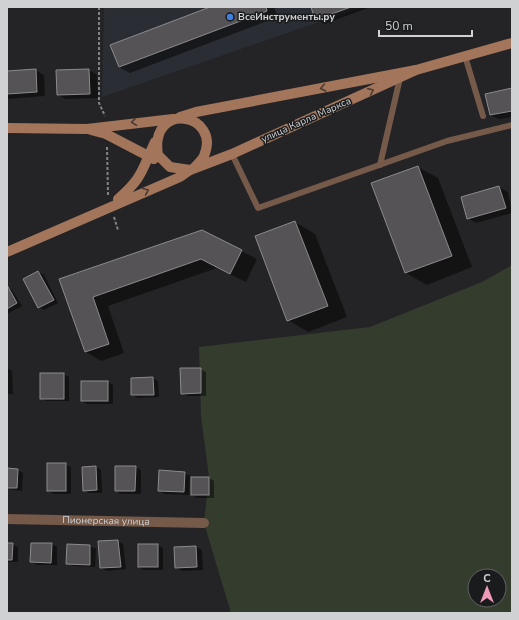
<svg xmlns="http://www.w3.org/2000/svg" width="519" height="620" viewBox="0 0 519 620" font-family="'Nunito Sans',sans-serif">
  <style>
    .built { fill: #2a2d34 }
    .green { fill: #333c2d; fill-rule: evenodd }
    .shadow { fill: #0007 }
    .building { fill: #555355; stroke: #8c8a8c }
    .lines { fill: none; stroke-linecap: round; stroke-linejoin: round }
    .path { stroke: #828385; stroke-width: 2; stroke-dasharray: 3 2; stroke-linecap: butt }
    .lane { stroke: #755949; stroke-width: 6 }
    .street { stroke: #755949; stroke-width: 10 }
    .secondary { stroke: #a3765c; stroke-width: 10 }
    .oneway { stroke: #4a3b33 }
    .shop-dot { fill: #3f7fe0; stroke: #1a1b1d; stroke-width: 1.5 }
    .labels { text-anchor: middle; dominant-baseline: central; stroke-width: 3; stroke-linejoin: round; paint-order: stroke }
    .poi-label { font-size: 10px; font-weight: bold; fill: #d0d1d2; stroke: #1a1b1d; text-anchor: start }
    .street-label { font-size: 10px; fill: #d0d1d2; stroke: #1a1b1d }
  </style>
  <rect width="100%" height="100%" fill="#242427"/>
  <polygon class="built" points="104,7 362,7 102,97"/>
  <path class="green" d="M512 265V613H231L204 523 209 477 201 416 199 347 370 327 482 282ZM475 576H499V600H475Z"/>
  <g class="shadow">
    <polygon points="213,7 274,7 278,17 130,73 119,67"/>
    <polygon points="312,7 371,7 324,24 316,19"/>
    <polygon points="35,70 44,75 45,96 7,99 7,72"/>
    <polygon points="89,70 97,75 98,98 66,99 58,95"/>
    <polygon points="512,89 512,117 499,119 490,115"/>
    <polygon points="418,167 438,178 472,267 427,285 406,273 372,184"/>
    <polygon points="499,187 508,192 512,213 476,223 468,218"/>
    <polygon points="295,222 315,234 347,317 308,332 288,320"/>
    <polygon points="202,231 257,259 246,282 217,268 108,306 124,353 101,361 86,352 60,280"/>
    <polygon points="38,272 44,275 58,303 44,310 39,307"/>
    <polygon points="7,286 12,290 22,306 7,314"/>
    <polygon points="7,368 12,371 13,394 7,394"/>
    <polygon points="200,369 206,372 206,396 187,396 182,393"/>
    <polygon points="63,374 69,377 69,401 46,401 41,398"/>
    <polygon points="153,378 158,381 159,397 138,398 132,395"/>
    <polygon points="108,382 113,385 113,404 87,404 82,401"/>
    <polygon points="65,464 71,467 71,494 54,494 48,491"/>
    <polygon points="96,467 101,470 102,493 89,493 84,490"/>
    <polygon points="135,467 141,470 141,494 121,494 116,491"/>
    <polygon points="7,469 17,470 23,473 22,491 7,489"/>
    <polygon points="185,473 190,476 189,495 164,494 159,490"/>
    <polygon points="209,478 214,481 214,498 197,498 192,495"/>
    <polygon points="118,541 123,544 126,569 107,571 101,568"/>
    <polygon points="7,544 12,544 18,547 18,562 7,562"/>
    <polygon points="32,544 52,544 57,547 57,565 37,565 31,561"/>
    <polygon points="68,545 90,546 96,549 95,567 73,566 67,563"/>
    <polygon points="157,545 163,548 163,570 144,570 139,567"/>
    <polygon points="196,547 202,550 203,570 182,571 176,568 175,548"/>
  </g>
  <g class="building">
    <polygon points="210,7 266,7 267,11 119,67 110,45"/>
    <polygon points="311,7 351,7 315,20"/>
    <polygon points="36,69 37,92 7,94 7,71"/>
    <polygon points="89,69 90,94 57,95 56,70"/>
    <polygon points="512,88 512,111 490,115 485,94"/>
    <polygon points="418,166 452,256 405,273 371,183"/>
    <polygon points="499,186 506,208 467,219 461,197"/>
    <polygon points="295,221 328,306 287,321 255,236"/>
    <polygon points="202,230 242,250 230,274 201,259 93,297 109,344 85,352 59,279"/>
    <polygon points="38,271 54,300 38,308 23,279"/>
    <polygon points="7,285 17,303 7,309"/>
    <polygon points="180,368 201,368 201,393 181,394"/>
    <rect x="40" y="373" width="24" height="26"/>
    <polygon points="153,377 154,395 131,395 131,378"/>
    <rect x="81" y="381" width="27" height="20"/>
    <rect x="47" y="463" width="19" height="28"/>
    <polygon points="96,466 97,490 83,491 82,467"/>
    <polygon points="115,466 136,466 135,491 115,491"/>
    <polygon points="7,468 18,469 17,488 7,488"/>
    <polygon points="159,470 185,472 184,492 158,491"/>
    <rect x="191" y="477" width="18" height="18"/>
    <polygon points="118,540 121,567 100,568 98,541"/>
    <polygon points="7,543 13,543 12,560 7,560"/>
    <polygon points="31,543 52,543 51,563 30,562"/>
    <polygon points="67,544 90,545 90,565 66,564"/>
    <rect x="138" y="544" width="20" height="23"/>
    <polygon points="196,546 197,567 175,568 174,547"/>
  </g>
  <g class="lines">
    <g class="path">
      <polyline points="99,7 99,103 105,116"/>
      <polyline points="107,147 108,195"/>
      <polyline points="114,217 118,230"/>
    </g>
    <g class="lane">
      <polyline points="465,56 483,116"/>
      <polyline points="232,154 258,208 447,141 512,125"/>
      <polyline points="380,165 400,78"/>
    </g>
    <path class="street" id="s1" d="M7 519 204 523"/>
    <g class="secondary">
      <polyline points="180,117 196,112 416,70 512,43"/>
      <polyline points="7,128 87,129 173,119"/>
      <polyline points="91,130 106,134 154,159"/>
      <path d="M194 168C197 165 202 160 204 156 222 113 149 100 158 155L170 167 190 170 232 154 416 70"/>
      <path d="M118 199C143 178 142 169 155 142"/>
      <polyline points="7,252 180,177 190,170"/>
    </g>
  </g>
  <defs><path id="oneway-chevron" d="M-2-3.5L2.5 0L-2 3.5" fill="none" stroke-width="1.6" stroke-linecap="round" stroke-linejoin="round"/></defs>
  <g class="oneway">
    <use href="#oneway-chevron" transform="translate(323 88) rotate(169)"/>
    <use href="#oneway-chevron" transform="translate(371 91) rotate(-24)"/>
    <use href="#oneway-chevron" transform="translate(134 122) rotate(172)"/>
    <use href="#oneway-chevron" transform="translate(146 191) rotate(-23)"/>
  </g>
  <circle class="shop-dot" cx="230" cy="17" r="4"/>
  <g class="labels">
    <g class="poi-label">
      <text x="238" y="17">ВсеИнструменты.ру</text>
    </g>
    <g class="street-label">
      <text transform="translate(306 120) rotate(-24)">улица Карла Маркса</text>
      <text stroke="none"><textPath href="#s1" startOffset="99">Пионерская улица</textPath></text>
    </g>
  </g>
  <rect width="519" height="620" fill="none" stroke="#d0d1d2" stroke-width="16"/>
  <g transform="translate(487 588)"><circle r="19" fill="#1a1b1d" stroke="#636465"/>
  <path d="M0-3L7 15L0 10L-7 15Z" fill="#ef9ab8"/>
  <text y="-6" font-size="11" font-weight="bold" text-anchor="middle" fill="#d0d1d2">С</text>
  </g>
  <path d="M379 30v6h93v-6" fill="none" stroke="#d0d1d2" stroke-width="2"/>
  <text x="385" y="30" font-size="12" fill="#d0d1d2" stroke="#1a1b1d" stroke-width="3" paint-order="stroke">50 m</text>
</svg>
